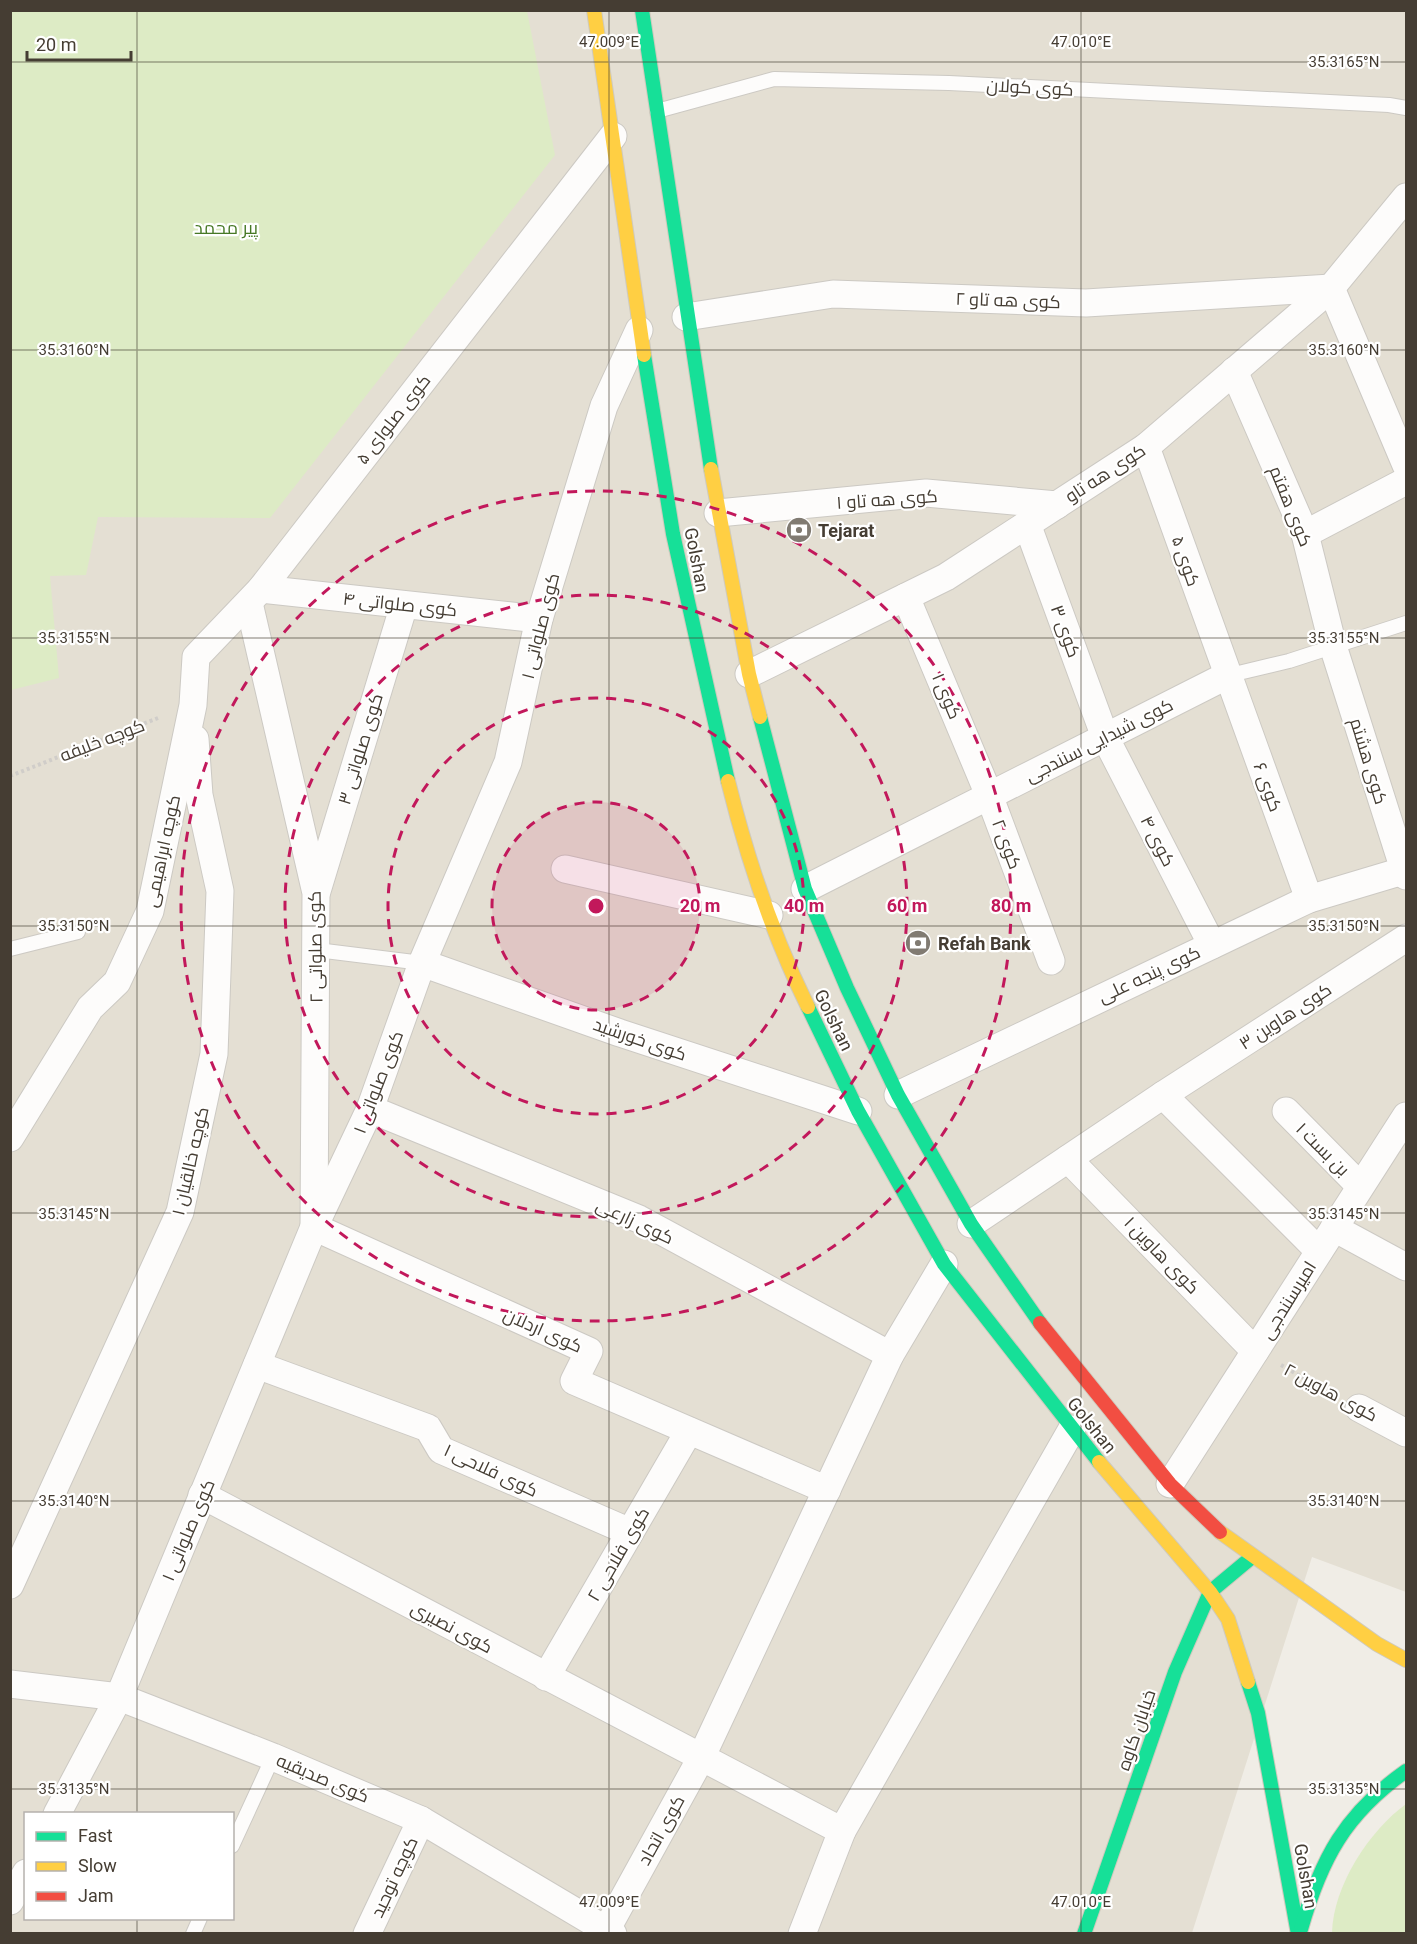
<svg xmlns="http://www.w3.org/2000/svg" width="1417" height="1944" viewBox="0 0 1417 1944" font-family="Roboto,Cairo,sans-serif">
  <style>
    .residential { fill: #e4dfd3; fill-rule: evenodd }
    .green { fill: #ddebc5 }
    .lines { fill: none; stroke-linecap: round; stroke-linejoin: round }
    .lane-casing { stroke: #ccc9c3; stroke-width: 16 }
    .street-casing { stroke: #ccc9c3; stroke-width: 29 }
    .fast-casing { stroke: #cfcabd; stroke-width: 16 }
    .slow-casing { stroke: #cfcabd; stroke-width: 16 }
    .jam-casing { stroke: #cfcabd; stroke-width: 16 }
    .path { stroke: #d0cdc9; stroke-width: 4; stroke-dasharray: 3 3; stroke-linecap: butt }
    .lane { stroke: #fdfcfb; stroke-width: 14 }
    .street { stroke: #fdfcfb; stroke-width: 27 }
    .fast { stroke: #16e098; stroke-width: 14 }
    .slow { stroke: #ffcf43; stroke-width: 14 }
    .jam { stroke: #f24e42; stroke-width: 14 }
    .ticks { fill: none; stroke: #453d33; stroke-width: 1.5; stroke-opacity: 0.45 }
    .ring { fill: none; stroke: #c2185b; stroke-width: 3; stroke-dasharray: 10 8 }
    .labels { text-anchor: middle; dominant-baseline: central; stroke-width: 4.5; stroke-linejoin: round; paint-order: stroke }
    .street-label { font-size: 18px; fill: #453d33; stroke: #fff }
    .park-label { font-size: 18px; fill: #467825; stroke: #fff }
    .poi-label { font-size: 18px; font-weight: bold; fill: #453d33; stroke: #fff; text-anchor: start }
    .ticks-label { font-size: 15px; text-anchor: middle; fill: #453d33; stroke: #fff; stroke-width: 4.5; stroke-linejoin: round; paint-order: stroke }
    .centre { fill: #c2185b; stroke: #fff; stroke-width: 3 }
    .ring-label { font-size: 18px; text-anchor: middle; font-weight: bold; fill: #c2185b; stroke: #fff; stroke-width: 4.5; stroke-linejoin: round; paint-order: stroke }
  </style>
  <rect width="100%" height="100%" fill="#f0ede6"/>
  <path class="residential" d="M11 11H1406V1592L1312 1557 1192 1933 11 1934ZM26 1814H232V1918H26Z"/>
  <g class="green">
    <polygon points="11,10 527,11 555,155 270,518 98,517 86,575 50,576 59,678 11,690"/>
    <path d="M1406 1804V1933H1332C1333 1886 1369 1831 1406 1804Z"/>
  </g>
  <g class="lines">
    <g class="lane-casing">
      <g id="lane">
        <polyline points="657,111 774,79 949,83 1389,105 1406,108"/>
        <polyline points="1226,676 1289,661 1406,623"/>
        <polyline points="10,949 78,932"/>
        <polyline points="317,950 422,963"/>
        <polyline points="232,1846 273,1757"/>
        <polyline points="193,1934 200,1918"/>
      </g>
    </g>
    <g class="street-casing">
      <g id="street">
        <polyline points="686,317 833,294 1086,303 1331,288 1406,465"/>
        <polyline points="1234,371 1305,534 1333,646 1406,876"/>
        <polyline points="1146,447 1309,899"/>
        <polyline points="718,513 926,493 1057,505"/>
        <polyline points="1027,524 1105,737 1212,945"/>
        <polyline points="1305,534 1406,481"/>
        <polyline points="261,589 539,619"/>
        <polyline points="906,597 989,795 1051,961"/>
        <polyline points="249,603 316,893 314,1227 589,1351 574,1381 827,1490"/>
        <polyline points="749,674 946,577 1146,447 1331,288 1406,197"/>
        <polyline points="565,869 769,915"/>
        <polyline points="805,889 1226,676"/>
        <polyline points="317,891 404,605"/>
        <polyline points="422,963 620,1033 858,1111"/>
        <polyline points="898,1095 1309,899 1406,870"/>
        <polyline points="1163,1095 1319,1251"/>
        <polyline points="370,1109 639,1219 890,1355"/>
        <polyline points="1286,1111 1360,1186"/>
        <polyline points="10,1138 90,1008 117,982 150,911 193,705 196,657 261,589 613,136"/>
        <polyline points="1068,1159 1255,1351"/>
        <polyline points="971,1224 1163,1095 1406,938"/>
        <polyline points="1334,1228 1406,1267"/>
        <polyline points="257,1365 428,1428 441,1450 630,1532"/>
        <polyline points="1359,1408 1406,1433"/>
        <polyline points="1170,1484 1406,1116"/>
        <polyline points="202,1495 842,1831 1072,1429"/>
        <polyline points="10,1585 180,1212 214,1054 220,891 199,795 195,739"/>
        <polyline points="546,1677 689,1431"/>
        <polyline points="10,1684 119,1697 273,1757 421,1820 613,1934"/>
        <polyline points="57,1814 119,1697 314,1227 370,1109 422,963 508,762 539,619 604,406 639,330"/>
        <polyline points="10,1901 26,1873"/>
        <polyline points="367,1934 421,1820"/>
        <polyline points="604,1934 701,1758 890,1355 944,1264"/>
        <polyline points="802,1934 842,1831"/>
      </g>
    </g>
    <g class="fast-casing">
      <g id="fast">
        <polyline points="642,10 711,469"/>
        <polyline points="644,355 673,534 728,781"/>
        <polyline points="760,717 805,889 847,988 898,1095 971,1224 1040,1323"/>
        <polyline points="808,1007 858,1111 944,1264 1099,1462"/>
        <polyline points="1248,1682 1258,1713 1298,1934"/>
        <path d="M1301 1929C1321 1859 1345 1814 1406 1771"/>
        <polyline points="1084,1934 1175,1672 1210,1592 1252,1557"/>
      </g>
    </g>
    <g class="slow-casing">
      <g id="slow">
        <polyline points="594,10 644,355"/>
        <polyline points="711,469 749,674 760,717"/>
        <path d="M728 781C747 858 773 936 808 1007"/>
        <polyline points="1099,1462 1210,1592 1228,1619 1248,1682"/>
        <polyline points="1220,1532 1377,1644 1406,1660"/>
      </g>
    </g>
    <g class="jam-casing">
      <polyline id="jam" points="1040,1323 1170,1484 1220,1532"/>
    </g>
    <g class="path">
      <polyline points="10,776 158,718"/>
      <polyline points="1281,1365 1332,1394"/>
    </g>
    <use href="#lane" class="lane"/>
    <use href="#street" class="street"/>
    <use href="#fast" class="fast"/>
    <use href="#slow" class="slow"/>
    <use href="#jam" class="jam"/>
  </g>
  <path class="ticks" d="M137 10V1814M609 10V1934M1081 10V1934M10 62H1406M10 350H1406M10 638H1406M10 926H1406M10 1213H1406M10 1501H1406M10 1789H1406M137 1918V1934"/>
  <circle cx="596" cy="906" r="104" fill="#c2185b" fill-opacity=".12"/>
  <g class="ring">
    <circle cx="596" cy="906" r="104"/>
    <circle cx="596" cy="906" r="208"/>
    <circle cx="596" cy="906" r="311"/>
    <circle cx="596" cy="906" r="415"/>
  </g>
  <defs>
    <g id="bank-disc" transform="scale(1.35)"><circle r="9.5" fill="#817b72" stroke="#fff"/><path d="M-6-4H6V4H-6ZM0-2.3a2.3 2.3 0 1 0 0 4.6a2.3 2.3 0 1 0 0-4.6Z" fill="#fff"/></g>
  </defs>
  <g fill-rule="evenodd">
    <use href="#bank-disc" x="799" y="530"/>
    <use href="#bank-disc" x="918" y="943"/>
  </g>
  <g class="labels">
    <g class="street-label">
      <text transform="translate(1030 87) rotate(3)">کوی کولان</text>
      <text transform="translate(1008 300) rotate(2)">کوی هه تاو ۲</text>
      <text transform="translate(393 419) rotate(-52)">کوی صلوای ۵</text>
      <text transform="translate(1105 473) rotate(-33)">کوی هه تاو</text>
      <text transform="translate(887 499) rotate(-4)">کوی هه تاو ۱</text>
      <text transform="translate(1291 506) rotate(68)">کوی هفتم</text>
      <text transform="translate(697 560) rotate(79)">Golshan</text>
      <text transform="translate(1186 561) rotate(71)">کوی ۵</text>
      <text transform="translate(400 604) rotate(6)">کوی صلواتی ۴</text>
      <text transform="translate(540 626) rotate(-76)">کوی صلواتی ۱</text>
      <text transform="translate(1066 631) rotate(70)">کوی ۳</text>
      <text transform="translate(947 696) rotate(67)">کوی ۱</text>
      <text transform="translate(102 740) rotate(-21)">کوچه خلیفه</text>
      <text transform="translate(1099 740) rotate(-27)">کوی شیدایی سنندجی</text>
      <text transform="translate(360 749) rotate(-73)">کوی صلواتی ۳</text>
      <text transform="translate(1369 761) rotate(73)">کوی هشتم</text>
      <text transform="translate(1268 787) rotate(70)">کوی ۶</text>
      <text transform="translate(1158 841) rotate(63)">کوی ۴</text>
      <text transform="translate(1007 844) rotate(69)">کوی ۲</text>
      <text transform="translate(162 851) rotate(-78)">کوچه ابراهیمی</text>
      <text transform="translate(315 947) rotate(-91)">کوی صلواتی ۲</text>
      <text transform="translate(1149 974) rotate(-25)">کوی پنجه علی</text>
      <text transform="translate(1285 1016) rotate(-33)">کوی هاوین ۳</text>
      <text transform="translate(834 1020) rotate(64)">Golshan</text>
      <text transform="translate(640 1039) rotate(19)">کوی خورشید</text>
      <text transform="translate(378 1082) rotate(-69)">کوی صلواتی ۱</text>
      <text transform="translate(1323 1149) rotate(45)">بن بست ۱</text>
      <text transform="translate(190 1161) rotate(-77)">کوچه خالقیان ۱</text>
      <text transform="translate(635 1221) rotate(25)">کوی زارعی</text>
      <text transform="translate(1162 1255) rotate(46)">کوی هاوین ۱</text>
      <text transform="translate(1288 1300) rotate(-58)">امیرسنندجی</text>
      <text transform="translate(543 1330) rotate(24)">کوی اردلان</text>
      <text transform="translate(1331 1392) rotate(28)">کوی هاوین ۲</text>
      <text transform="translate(1092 1425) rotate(51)">Golshan</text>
      <text transform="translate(491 1470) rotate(25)">کوی فلاحی ۱</text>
      <text transform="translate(188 1530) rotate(-67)">کوی صلواتی ۱</text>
      <text transform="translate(618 1554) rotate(-60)">کوی فلاحی ۲</text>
      <text transform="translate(452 1627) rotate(28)">کوی نصیری</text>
      <text transform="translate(1136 1730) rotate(-71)">خیابان کاوه</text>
      <text transform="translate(323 1778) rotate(23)">کوی صدیقیه</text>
      <text transform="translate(661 1830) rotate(-61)">کوی اتحاد</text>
      <text transform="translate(1306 1876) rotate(80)">Golshan</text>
      <text transform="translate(394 1877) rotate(-65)">کوچه توحید</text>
    </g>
    <g class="park-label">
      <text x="226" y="227">پیر محمد</text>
    </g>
    <g class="poi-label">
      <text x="818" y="530">Tejarat</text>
      <text x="938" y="943">Refah Bank</text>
    </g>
  </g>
  <g class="ticks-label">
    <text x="609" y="47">47.009°E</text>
    <text x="1081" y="47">47.010°E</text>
    <text x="1344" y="67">35.3165°N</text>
    <text x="74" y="355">35.3160°N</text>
    <text x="1344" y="355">35.3160°N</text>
    <text x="74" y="643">35.3155°N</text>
    <text x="1344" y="643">35.3155°N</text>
    <text x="74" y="931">35.3150°N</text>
    <text x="1344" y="931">35.3150°N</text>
    <text x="74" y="1219">35.3145°N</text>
    <text x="1344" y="1219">35.3145°N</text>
    <text x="74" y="1506">35.3140°N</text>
    <text x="1344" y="1506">35.3140°N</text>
    <text x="74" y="1794">35.3135°N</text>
    <text x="1344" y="1794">35.3135°N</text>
    <text x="609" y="1907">47.009°E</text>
    <text x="1081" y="1907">47.010°E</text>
  </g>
  <circle cx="596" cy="906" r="9" class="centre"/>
  <g class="ring-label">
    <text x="700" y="912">20 m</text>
    <text x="804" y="912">40 m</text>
    <text x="907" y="912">60 m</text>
    <text x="1011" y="912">80 m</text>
  </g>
  <rect width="1417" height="1944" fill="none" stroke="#453d33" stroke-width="24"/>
  <rect x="24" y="1812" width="210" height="108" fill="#ffffff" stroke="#b5b1ad" stroke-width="1.5"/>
  <rect x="36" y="1832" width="30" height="9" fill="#16e098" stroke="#b5b1ad" stroke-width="1.5"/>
  <text x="78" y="1842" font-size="18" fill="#453d33">Fast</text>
  <rect x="36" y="1862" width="30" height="9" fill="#ffcf43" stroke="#b5b1ad" stroke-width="1.5"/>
  <text x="78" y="1872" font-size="18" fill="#453d33">Slow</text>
  <rect x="36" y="1892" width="30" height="9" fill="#f24e42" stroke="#b5b1ad" stroke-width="1.5"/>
  <text x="78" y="1902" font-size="18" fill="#453d33">Jam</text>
  <path d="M27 51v9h104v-9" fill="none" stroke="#453d33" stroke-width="3"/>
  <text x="36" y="51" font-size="18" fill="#453d33" stroke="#ffffff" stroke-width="4.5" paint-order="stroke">20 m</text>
</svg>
